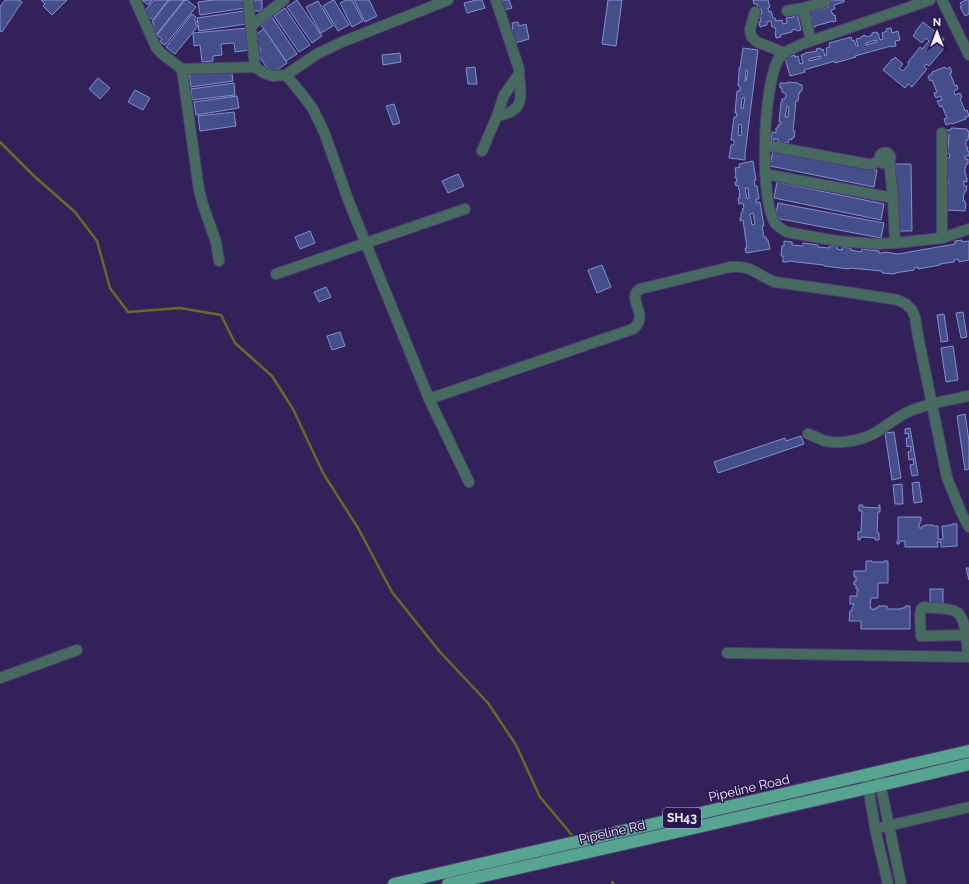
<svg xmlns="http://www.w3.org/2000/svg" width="969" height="884" viewBox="0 0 969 884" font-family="Raleway,sans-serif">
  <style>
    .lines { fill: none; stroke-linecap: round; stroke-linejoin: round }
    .stream { stroke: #656c25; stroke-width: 2.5 }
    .building { fill: #444f8a; stroke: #8390d1; fill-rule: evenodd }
    .minor-casing { stroke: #4e3e71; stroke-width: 12 }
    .major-casing { stroke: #4e3e71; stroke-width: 14 }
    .minor { stroke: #476a60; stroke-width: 10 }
    .major { stroke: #57a490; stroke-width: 12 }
    .labels { text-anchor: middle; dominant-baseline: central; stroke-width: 3; stroke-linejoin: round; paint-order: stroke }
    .shield { fill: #29164e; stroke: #b6afca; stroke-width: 1 }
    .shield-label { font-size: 12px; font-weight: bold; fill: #f3f0ff }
    .street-label { font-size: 13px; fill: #f3f0ff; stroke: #29164e }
  </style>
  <rect width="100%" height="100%" fill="#33215a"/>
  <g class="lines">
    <g class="stream">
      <polyline points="0,142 34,176 75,212 97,241 110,288 128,312 180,308 221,315 235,343 272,376 293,409 323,473 358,528 392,592 440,652 488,703 516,745 540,797 571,834"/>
      <polyline points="612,882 614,884"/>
    </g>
  </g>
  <g class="building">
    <polygon points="5,0 19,0 22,2 2,32 0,31 0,7"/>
    <polygon points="41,0 67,0 52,15 43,6 45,4"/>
    <polygon points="142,0 152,0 148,5"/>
    <polygon points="154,0 168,0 153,20 143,13"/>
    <polygon points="169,0 184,0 157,34 154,31 155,30 152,27 154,24 152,22"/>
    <polygon points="185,0 187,0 196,7 165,45 160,42 162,39 157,35"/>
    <polygon points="213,0 243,0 245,8 200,15 198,2"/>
    <rect x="250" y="0" width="12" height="11"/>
    <polygon points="297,0 322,36 312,43 287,7"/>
    <polygon points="333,0 334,0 349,25 338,31 323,6"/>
    <polygon points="346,0 352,0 363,21 352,27 340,3"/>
    <polygon points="354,0 369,0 377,16 365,22"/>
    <polygon points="477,0 482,0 485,8 467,13 464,3"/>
    <polygon points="500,0 509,0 512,8 504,10"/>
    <polygon points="608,0 622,0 616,46 602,44"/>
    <polygon points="753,0 768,0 770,7 768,8 769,12 771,11 773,18 775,18 776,21 782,20 783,24 787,23 786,18 794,17 793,14 797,13 801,30 797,31 796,29 792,30 792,32 780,35 781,37 776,38 775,32 776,31 775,27 772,27 771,21 767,22 767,25 760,27 759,22 761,22 759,14 762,14 761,9 758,10 757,4 754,4"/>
    <polygon points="829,0 844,0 844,2 834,5 835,9 831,10 833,15 835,15 836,21 833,22 833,21 815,26 815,27 812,28 810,22 812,21 811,16 809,17 807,11 812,9 812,11 829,7 828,3"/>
    <polygon points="966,0 969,0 969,14 965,16 960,7 962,6 960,3"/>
    <polygon points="318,1 333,26 321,33 306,7"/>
    <polygon points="285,8 310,45 299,52 274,16"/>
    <polygon points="244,11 246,24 199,31 197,18"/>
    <polygon points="192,14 196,17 194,20 197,22 195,24 198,26 175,54 166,47"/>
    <polygon points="272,17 297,54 286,61 261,25"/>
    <polygon points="518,22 519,26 526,24 529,39 515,43 511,29 513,29 512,23"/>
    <polygon points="923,22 944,39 941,44 945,47 929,66 926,64 924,66 927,69 912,87 908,84 905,88 883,70 892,59 893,60 895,57 903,64 899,68 903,71 909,64 908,62 920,47 922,49 929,41 926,38 922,43 913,36 916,32 915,32"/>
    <polygon points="248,28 250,50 235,52 234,43 221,44 222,55 213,56 213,61 202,62 200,45 194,46 193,33"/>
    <path d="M891 28 892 33 898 31 900 40 895 41 896 46 891 47V46L855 56 856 57 835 63V61L804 70 805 72 790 76 785 58 795 55V57L798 56 800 64 803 63 801 55 805 54V53L817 51 816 49 820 48 821 50 823 49 825 56 827 55 826 48 830 47 829 43 851 37 852 41 854 40 856 46H858L856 39 861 38V37L865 35 866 37 872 35V33L877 32V34L878 33 880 40 883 39 882 33 887 31 886 29ZM876 40 877 42 866 45V43ZM820 56 821 58 809 61V59Z"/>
    <polygon points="264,29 287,63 271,74 257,53 261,50 252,37"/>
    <path d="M743 48 758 50 745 154V160L729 158 731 145H734V140H731L734 117H736L737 113H735L737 91H740V87L738 86 739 72V68H740ZM746 70 748 71 746 81H745ZM742 98H745L743 109 741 108ZM739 124 742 125 741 136 738 135Z"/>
    <polygon points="400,53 401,62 383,65 382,55"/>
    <polygon points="231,67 233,81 191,87 189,73"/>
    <polygon points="475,67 477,84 468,84 466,68"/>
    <polygon points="945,67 946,69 950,67 952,72 950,73 955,86 957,85 958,89 954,91 955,95 960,93 962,97 960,98 965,111 967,110 969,116 966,117 966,119 952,124 951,123 946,125 944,119 947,118 942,106 940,107 937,101 942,100 941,96 936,98 934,93 937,92 932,80 930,81 928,76 932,74 932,72"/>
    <polygon points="98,78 110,88 100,99 89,89"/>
    <path d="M788 82 798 83V84L802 85V91H800V93H799L798 101H796L793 131H795L794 138 792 137V140L789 139 788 143 778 142V139H774V141H771L772 132 776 133V128H778V125H780L781 122H779L781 102H782V99H785L786 94 782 92V88H780V83H788ZM787 106 789 107 788 117H785Z"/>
    <polygon points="234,83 235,95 192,100 191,89"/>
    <polygon points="135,90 150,98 143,110 128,102"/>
    <polygon points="237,96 239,108 196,115 194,102"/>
    <polygon points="394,104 400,123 393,125 386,106"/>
    <polygon points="234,112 236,126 200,131 198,116"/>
    <polygon points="951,128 967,129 967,131 969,131 968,140 966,140 966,147 968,147 967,151 969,151 969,156 965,156 965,159 968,159 968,164 966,164 966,167 965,167 965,174 966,174 966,178 967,178 967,182 964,181 964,186 967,186 966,191 965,191 965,193 964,193 963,201 965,201 965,204 966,204 965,211 946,210 944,184 948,185 948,181 944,181 945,158 949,158 950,154 946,153 946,148 948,148 949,135 946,135 947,130 951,130"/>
    <polygon points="773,150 877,170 874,187 770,166"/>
    <path d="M753 161 756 180H754L755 186H757L759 199H756L757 203 760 202 764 226H762L764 237H766L767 240H768L770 249 746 253 745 248H747L743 220 740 221V218L741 217V213L743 212 742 209 744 208 743 203 739 204 738 198H740L739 194H740L738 185 736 186 735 182H737L736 177 735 178V176L736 175 735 168 740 167 739 164ZM745 188H748L749 198 747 199ZM753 213 755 224 752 225 750 214Z"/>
    <polygon points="895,164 911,164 912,231 897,231"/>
    <polygon points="458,174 464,186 448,193 442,181"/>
    <polygon points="777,182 884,204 881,220 774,198"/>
    <polygon points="778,203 884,223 881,238 775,218"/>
    <polygon points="310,231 315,243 300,249 295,237"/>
    <polygon points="962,240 962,242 969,241 969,260 959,262 958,259 954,260 954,262 940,264 940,265 918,269 918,267 914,268 914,270 895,273 895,274 882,273 882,271 849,268 849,269 824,266 824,265 788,261 788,262 783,262 783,256 781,256 782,246 784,246 784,241 792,242 792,245 803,246 803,243 818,245 818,247 829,248 830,246 838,247 837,249 842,250 842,247 851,248 851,250 861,252 862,249 879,251 879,253 883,253 884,252 898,254 955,244 955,241"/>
    <polygon points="602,265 611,287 597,293 588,270"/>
    <polygon points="326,287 331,297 319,302 314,292"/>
    <polygon points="963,312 967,337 961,338 956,313"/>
    <polygon points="944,314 948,341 941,342 937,315"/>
    <polygon points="340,332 345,346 332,350 327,336"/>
    <polygon points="953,346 958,380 946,382 941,348"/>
    <polygon points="965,414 969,441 969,469 965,470 957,416"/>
    <polygon points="910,428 918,475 912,476 910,465 914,464 913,459 909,460 908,452 911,451 911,446 907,447 906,438 909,438 908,433 905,434 905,429"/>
    <polygon points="894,432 901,478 892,480 885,433"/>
    <polygon points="801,436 804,444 718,473 714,462 785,438 786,441"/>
    <polygon points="919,482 922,502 914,503 912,483"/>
    <polygon points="902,484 903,504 895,504 893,485"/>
    <polygon points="859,505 863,505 862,507 879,508 879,505 880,505 880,512 878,512 877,533 879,533 879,540 875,540 875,538 861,537 860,540 858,540 858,532 861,532 862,511 859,511"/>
    <polygon points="898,517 921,517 921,521 920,521 920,524 919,524 919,528 922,528 922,526 925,526 925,525 933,525 933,526 938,526 938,539 943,539 942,526 948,526 948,525 952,525 952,524 957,524 957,546 941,547 941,542 937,542 938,547 905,547 905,541 900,541 899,544 897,544 897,541 898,541"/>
    <polygon points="866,561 872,561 872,562 884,562 884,561 888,561 888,583 878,583 878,598 871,598 870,608 872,608 872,609 875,610 875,608 878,608 878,606 887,606 887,608 889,609 901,609 901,608 905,608 905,606 910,606 910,629 861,629 861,621 849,621 850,611 852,611 852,607 853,607 854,604 850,604 850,596 857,596 857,591 858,591 858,589 856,589 856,585 854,585 854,581 856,581 856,577 854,577 854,571 866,571"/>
    <polygon points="966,568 969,568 969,580"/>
    <rect x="930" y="589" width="13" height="15"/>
  </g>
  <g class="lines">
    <g class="minor-casing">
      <g id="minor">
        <polyline points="135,0 156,47 161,53 182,69 255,67"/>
        <polyline points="248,0 255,67 264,73 273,76 286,75 317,54 342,42 448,0"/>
        <path d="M930 0 802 44C794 48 784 51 779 58 763 84 759 198 775 223 778 227 782 229 787 232L837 241 877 244 895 243 942 238 969 229"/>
        <polyline points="942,0 969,55"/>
        <polyline points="803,8 825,2"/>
        <polyline points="787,11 803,8 811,41"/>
        <polyline points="755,12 750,29 751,36 757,42 785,53"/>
        <polyline points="251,26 284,0"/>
        <polyline points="182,69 199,190 203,205 216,242 219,261"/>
        <polyline points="286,75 301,93 313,109 324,132 349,202 429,399 469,482"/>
        <path d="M497 116C526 111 521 97 519 74"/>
        <polyline points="765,145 867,164 872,164 881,161"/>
        <polyline points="482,151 497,116 504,95 519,74 519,69 496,0"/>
        <circle cx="885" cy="158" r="5.5"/>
        <polyline points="889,161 893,198 895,243"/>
        <polyline points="765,174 893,198"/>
        <polyline points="942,238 942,133"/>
        <polyline points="276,274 465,209"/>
        <path d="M429 399 633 329C651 315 625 299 640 289L730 267C753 265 756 275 775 282L847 292 898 300 906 304 912 310 915 317 918 336 947 478 962 514 969 527"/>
        <path d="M808 434C814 436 820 439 825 441 840 444 860 441 873 434 886 427 896 417 910 411 928 403 949 400 969 396"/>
        <path d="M966 635 921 636 920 616 921 609 924 607C932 608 948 608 955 611 967 616 967 646 968 657"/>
        <polyline points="727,653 969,657"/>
        <polyline points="0,678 77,650"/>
        <polyline points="879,778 901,884"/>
        <polyline points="867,780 876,833 888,884"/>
        <polyline points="883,827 969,807"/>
      </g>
    </g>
    <g class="major-casing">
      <g id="major">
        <polyline points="394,884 969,751"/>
        <polyline points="448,884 881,785 969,764"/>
      </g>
    </g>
    <use href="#minor" class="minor"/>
    <use href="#major" class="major"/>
  </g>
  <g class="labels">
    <rect class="shield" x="663" y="808" width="38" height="20" rx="3"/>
    <g class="shield-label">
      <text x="682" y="818">SH43</text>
    </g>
    <g class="street-label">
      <text transform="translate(749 788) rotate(-13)">Pipeline Road</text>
      <text transform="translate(612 832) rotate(-13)">Pipeline Rd</text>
    </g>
  </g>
  <g transform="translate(937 32)" stroke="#29164e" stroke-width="3" paint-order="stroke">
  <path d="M0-3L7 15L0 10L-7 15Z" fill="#f3f0ff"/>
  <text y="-6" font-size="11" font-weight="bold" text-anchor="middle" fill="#f3f0ff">N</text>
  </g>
</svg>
